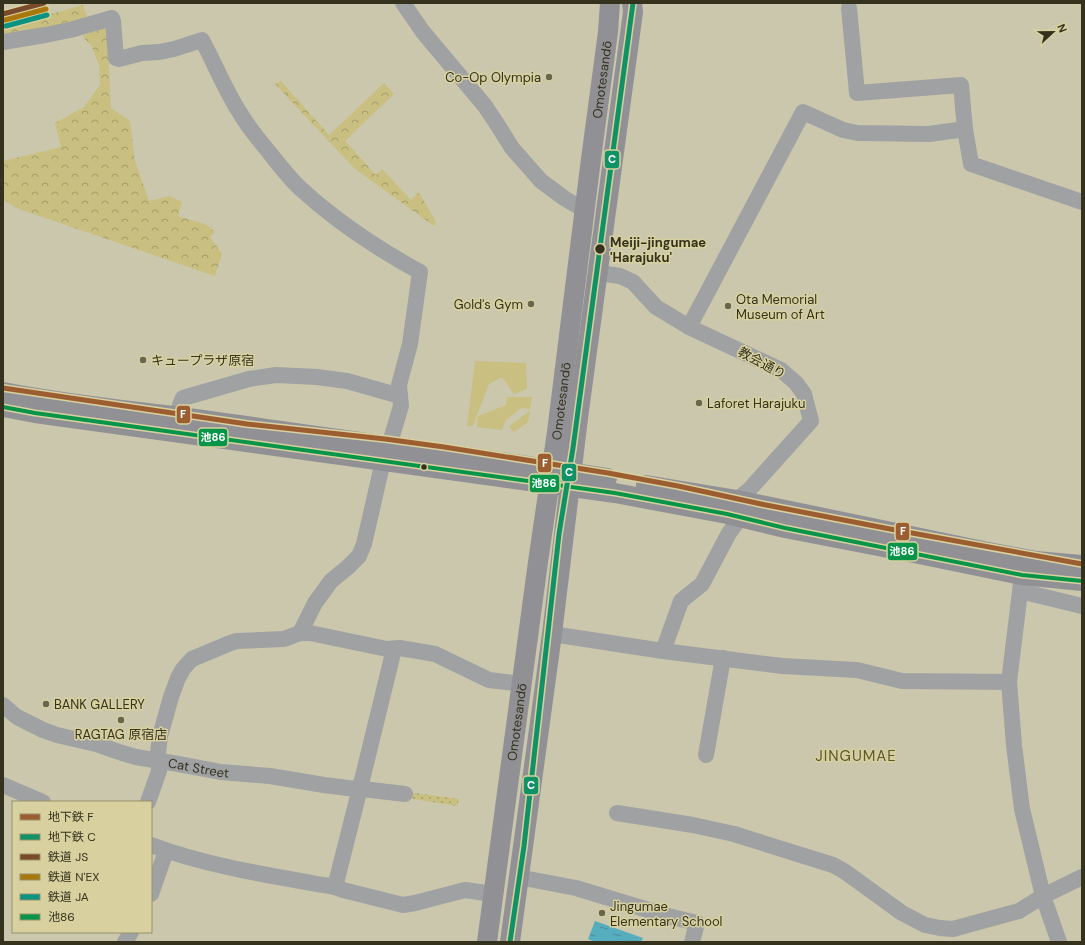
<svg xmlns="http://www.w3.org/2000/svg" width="1085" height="945" viewBox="0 0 1085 945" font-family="'DM Sans','Noto Sans JP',sans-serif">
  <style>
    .grass { fill: url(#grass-dots) }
    .forest { fill: url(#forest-crowns) }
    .park { fill: #c8bf80 }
    .water { fill: url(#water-ripples) }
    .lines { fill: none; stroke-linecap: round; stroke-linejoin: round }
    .minor { stroke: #a0a1a3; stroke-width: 16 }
    .major { stroke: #919195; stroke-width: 20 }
    .bus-1-casing { stroke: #d8d19f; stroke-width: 7 }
    .bus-1 { stroke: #089449; stroke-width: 4 }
    .rail-1-casing { stroke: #d8d19f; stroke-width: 8 }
    .rail-2-casing { stroke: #d8d19f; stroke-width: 8 }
    .rail-3-casing { stroke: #d8d19f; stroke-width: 8 }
    .rail-1 { stroke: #7a4b2a; stroke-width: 5 }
    .rail-2 { stroke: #a9770c; stroke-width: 5 }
    .rail-3 { stroke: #0a9381; stroke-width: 5 }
    .metro-1-casing { stroke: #d8d19f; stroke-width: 8 }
    .metro-2-casing { stroke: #d8d19f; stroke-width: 8 }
    .metro-1 { stroke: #9c5e31; stroke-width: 5 }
    .metro-2 { stroke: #109266; stroke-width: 5 }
    .poi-dot { fill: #69664f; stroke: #d8d19f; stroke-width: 1.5 }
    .stop-dot { fill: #34311d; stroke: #d8d19f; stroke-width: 1.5 }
    .labels { text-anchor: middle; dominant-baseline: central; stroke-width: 3; stroke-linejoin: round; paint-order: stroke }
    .poi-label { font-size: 13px; fill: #34311d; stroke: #d8d19f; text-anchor: start }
    .street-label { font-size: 13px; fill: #34311d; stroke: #d8d19f }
    .stop-label { font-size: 13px; font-weight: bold; fill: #34311d; stroke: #d8d19f; text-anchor: start }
    .quarter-label { font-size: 15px; letter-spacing: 1px; fill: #5d5729; stroke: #d8d19f }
    .line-badge { stroke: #d8d19f; stroke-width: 1.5 }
    .badge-label { font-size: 11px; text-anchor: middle; font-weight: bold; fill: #fff }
  </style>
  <defs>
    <pattern id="grass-dots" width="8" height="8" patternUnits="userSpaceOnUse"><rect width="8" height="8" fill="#c8bf80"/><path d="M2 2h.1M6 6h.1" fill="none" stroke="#a39c68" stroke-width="1.8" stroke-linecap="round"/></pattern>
    <pattern id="forest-crowns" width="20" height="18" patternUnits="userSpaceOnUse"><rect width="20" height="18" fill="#c8bf80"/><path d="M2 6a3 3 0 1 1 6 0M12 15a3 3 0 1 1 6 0" fill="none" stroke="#a39c68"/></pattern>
    <pattern id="water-ripples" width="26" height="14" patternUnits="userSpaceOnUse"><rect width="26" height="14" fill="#55adbd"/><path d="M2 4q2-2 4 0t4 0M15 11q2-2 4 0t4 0" fill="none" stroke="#478d99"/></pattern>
  </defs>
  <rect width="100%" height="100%" fill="#cbc7ac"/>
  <polygon class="grass" points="408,792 459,799 457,806 407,798"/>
  <g class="forest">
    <polygon points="83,5 88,20 3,37 3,23 7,22 11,25"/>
    <polygon points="107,27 111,108 130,121 135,161 149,201 169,196 182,202 178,216 207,225 215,232 210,237 222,254 215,276 16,208 3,199 3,161 61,147 55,123 84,107 100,85 99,65 91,45 82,36"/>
    <polygon points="281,81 329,135 384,83 394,94 345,141 376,175 382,169 411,200 419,192 436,222 434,226 354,168 275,84"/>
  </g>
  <g class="park">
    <polygon points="475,361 526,363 527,389 514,394 502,377 489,384 473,426 467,426"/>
    <polygon points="507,397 532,397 530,409 521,408 506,420 502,430 477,427 478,416 506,405"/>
    <polygon points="530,411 528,422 514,432 509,427 512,424"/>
  </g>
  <polygon class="water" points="595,921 643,938 641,942 595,942 588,939"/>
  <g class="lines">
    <g class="minor">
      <polyline points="403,3 423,32 485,106 497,124 512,148 541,181 564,198 584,210"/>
      <polyline points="849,8 857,93 961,85 965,129 971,164 1082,202"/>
      <path d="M3 42 45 35 70 30 112 18 113 21 116 58 119 59 142 53 159 52 174 49 202 40C215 64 225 90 240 113 248 127 259 140 269 152 279 165 289 178 301 189 336 221 378 249 420 272L410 344 399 385 401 406 389 446"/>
      <polyline points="599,273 620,276 633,282 656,307 689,327 781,370 796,383 804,394 811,421 749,490 737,500"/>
      <polyline points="689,327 803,112 843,130 858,133 929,134 965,129"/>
      <polyline points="178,417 180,405 183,398 249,379 276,375 317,377 347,381 400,396"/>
      <polyline points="1030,568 1022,575 1009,682 1014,745 1022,809 1043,896 1059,942"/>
      <polyline points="1020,591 1082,606"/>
      <polyline points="300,633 315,603 331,581 348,567 359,556 364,544 383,461"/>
      <polyline points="552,634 663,651 782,666 857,670 902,681 1009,682"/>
      <polyline points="663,651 681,601 702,584 729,533 741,517"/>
      <path id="s1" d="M3 705 17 717 43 730 57 735 96 744 122 753 136 757 178 764 221 772 270 776 324 785 348 788 371 790 405 794"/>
      <polyline points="706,755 723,658"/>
      <polyline points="3,785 43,802"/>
      <polyline points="148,802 159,771 158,753 160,736 171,697 178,678 183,669 192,659 228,644 236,641 284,639 300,633 310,633 387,649 400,648 435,654 489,680 522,684"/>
      <polyline points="617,813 693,825 734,834 833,865 844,871 902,913 925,925 940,928 953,929 1019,911 1043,896 1082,877"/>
      <path d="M151 845C210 867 273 876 335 887L343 890 403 905 415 903 465 890 493 894"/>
      <polyline points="518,877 576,888 668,916 697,923 692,942"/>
      <polyline points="335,887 363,776 394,649"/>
      <polyline points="151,894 166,851"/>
      <polyline points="125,942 131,932"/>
    </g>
    <g class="major">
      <path d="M3 392C69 405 136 411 203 420 338 439 472 457 607 478"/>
      <polyline points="3,407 35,413 615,493 727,514 785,528 914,553 1022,575 1082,581"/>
      <polyline points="646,485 737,500 988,552 1036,561 1082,565"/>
      <path id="s2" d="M487 942 538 562 557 432 591 159 608 32 610 3"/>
      <polyline points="510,942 552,634 578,418 633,12 632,3"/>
    </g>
    <g class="bus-1-casing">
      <polyline id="bus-1" points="3,407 35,413 615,493 727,514 785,528 1022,575 1082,581"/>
    </g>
    <use href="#bus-1" class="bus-1"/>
    <g class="rail-1-casing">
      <polyline id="rail-1" points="3,14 44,3"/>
    </g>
    <g class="rail-2-casing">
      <polyline id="rail-2" points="5,20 46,9"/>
    </g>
    <g class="rail-3-casing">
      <polyline id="rail-3" points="6,26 47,15"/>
    </g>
    <use href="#rail-1" class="rail-1"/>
    <use href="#rail-2" class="rail-2"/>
    <use href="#rail-3" class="rail-3"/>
    <g class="metro-1-casing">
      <polyline id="metro-1" points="3,388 247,424 385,439 444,447 608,473 678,486 766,505 890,529 1082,564"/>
    </g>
    <g class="metro-2-casing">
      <polyline id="metro-2" points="510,942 524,846 559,534 573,448 633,3"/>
    </g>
    <use href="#metro-1" class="metro-1"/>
    <use href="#metro-2" class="metro-2"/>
  </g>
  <g class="poi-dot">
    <circle cx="549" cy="77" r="4"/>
    <circle cx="531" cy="304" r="4"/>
    <circle cx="728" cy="306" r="4"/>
    <circle cx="143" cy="360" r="4"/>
    <circle cx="699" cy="403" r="4"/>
    <circle cx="46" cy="704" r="4"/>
    <circle cx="121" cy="720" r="4"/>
    <circle cx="602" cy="913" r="4"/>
  </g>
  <g class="stop-dot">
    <circle cx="600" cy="249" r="5.5"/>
    <circle cx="424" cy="467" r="3.5"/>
  </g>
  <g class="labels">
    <g class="poi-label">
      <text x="541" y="77" text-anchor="end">Co-Op Olympia</text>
      <text x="736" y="299">Ota Memorial<tspan x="736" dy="15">Museum of Art</tspan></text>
      <text x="523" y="304" text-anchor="end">Gold's Gym</text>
      <text x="151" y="360">キュープラザ原宿</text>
      <text x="707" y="403">Laforet Harajuku</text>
      <text x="54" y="704">BANK GALLERY</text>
      <text x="121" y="734" text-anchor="middle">RAGTAG 原宿店</text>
      <text x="610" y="906">Jingumae<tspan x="610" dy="15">Elementary School</tspan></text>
    </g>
    <g class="street-label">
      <text stroke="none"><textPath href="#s2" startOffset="870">Omotesandō</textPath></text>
      <text transform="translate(762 363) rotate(28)">教会通り</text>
      <text stroke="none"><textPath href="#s2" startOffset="546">Omotesandō</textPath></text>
      <text stroke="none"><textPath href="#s2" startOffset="222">Omotesandō</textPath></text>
      <text stroke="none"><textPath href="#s1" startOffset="208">Cat Street</textPath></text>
    </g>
    <g class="stop-label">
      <text x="610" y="242">Meiji-jingumae<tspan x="610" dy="15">'Harajuku'</tspan></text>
    </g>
    <g class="quarter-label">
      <text x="856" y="756">JINGUMAE</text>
    </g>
  </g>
  <g class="line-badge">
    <rect x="604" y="150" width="16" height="19" rx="4" fill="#109266"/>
    <rect x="176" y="405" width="15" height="19" rx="4" fill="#9c5e31"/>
    <rect x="198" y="428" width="30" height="19" rx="4" fill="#089449"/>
    <rect x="537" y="453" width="15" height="20" rx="4" fill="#9c5e31"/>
    <rect x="561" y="463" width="16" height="19" rx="4" fill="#109266"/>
    <rect x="529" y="474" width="31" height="19" rx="4" fill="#089449"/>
    <rect x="895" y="522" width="15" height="19" rx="4" fill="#9c5e31"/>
    <rect x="887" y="542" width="31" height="19" rx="4" fill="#089449"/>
    <rect x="523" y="776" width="16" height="19" rx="4" fill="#109266"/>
  </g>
  <g class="badge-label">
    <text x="612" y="163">C</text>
    <text x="183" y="418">F</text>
    <text x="213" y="441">池86</text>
    <text x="545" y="467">F</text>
    <text x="569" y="476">C</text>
    <text x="544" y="487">池86</text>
    <text x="903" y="535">F</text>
    <text x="902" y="555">池86</text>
    <text x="531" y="789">C</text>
  </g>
  <rect width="1085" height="945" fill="none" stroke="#34311d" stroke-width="8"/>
  <rect x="12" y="801" width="140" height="132" fill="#d8d19f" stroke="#96916b"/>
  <rect x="20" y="814" width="20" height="6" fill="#9c5e31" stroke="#96916b"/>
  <text x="48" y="821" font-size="12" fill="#34311d">地下鉄 F</text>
  <rect x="20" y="834" width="20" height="6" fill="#109266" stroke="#96916b"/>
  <text x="48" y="841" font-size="12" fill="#34311d">地下鉄 C</text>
  <rect x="20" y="854" width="20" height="6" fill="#7a4b2a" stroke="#96916b"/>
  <text x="48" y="861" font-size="12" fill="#34311d">鉄道 JS</text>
  <rect x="20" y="874" width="20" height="6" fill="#a9770c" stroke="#96916b"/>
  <text x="48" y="881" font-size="12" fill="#34311d">鉄道 N'EX</text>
  <rect x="20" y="894" width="20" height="6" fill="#0a9381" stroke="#96916b"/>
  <text x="48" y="901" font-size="12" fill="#34311d">鉄道 JA</text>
  <rect x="20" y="914" width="20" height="6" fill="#089449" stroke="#96916b"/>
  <text x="48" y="921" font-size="12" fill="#34311d">池86</text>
  <g transform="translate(1053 32) rotate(68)" stroke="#d8d19f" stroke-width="3" paint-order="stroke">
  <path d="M0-3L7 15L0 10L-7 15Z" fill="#34311d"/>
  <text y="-6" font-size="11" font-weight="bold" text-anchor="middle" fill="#34311d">N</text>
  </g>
</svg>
